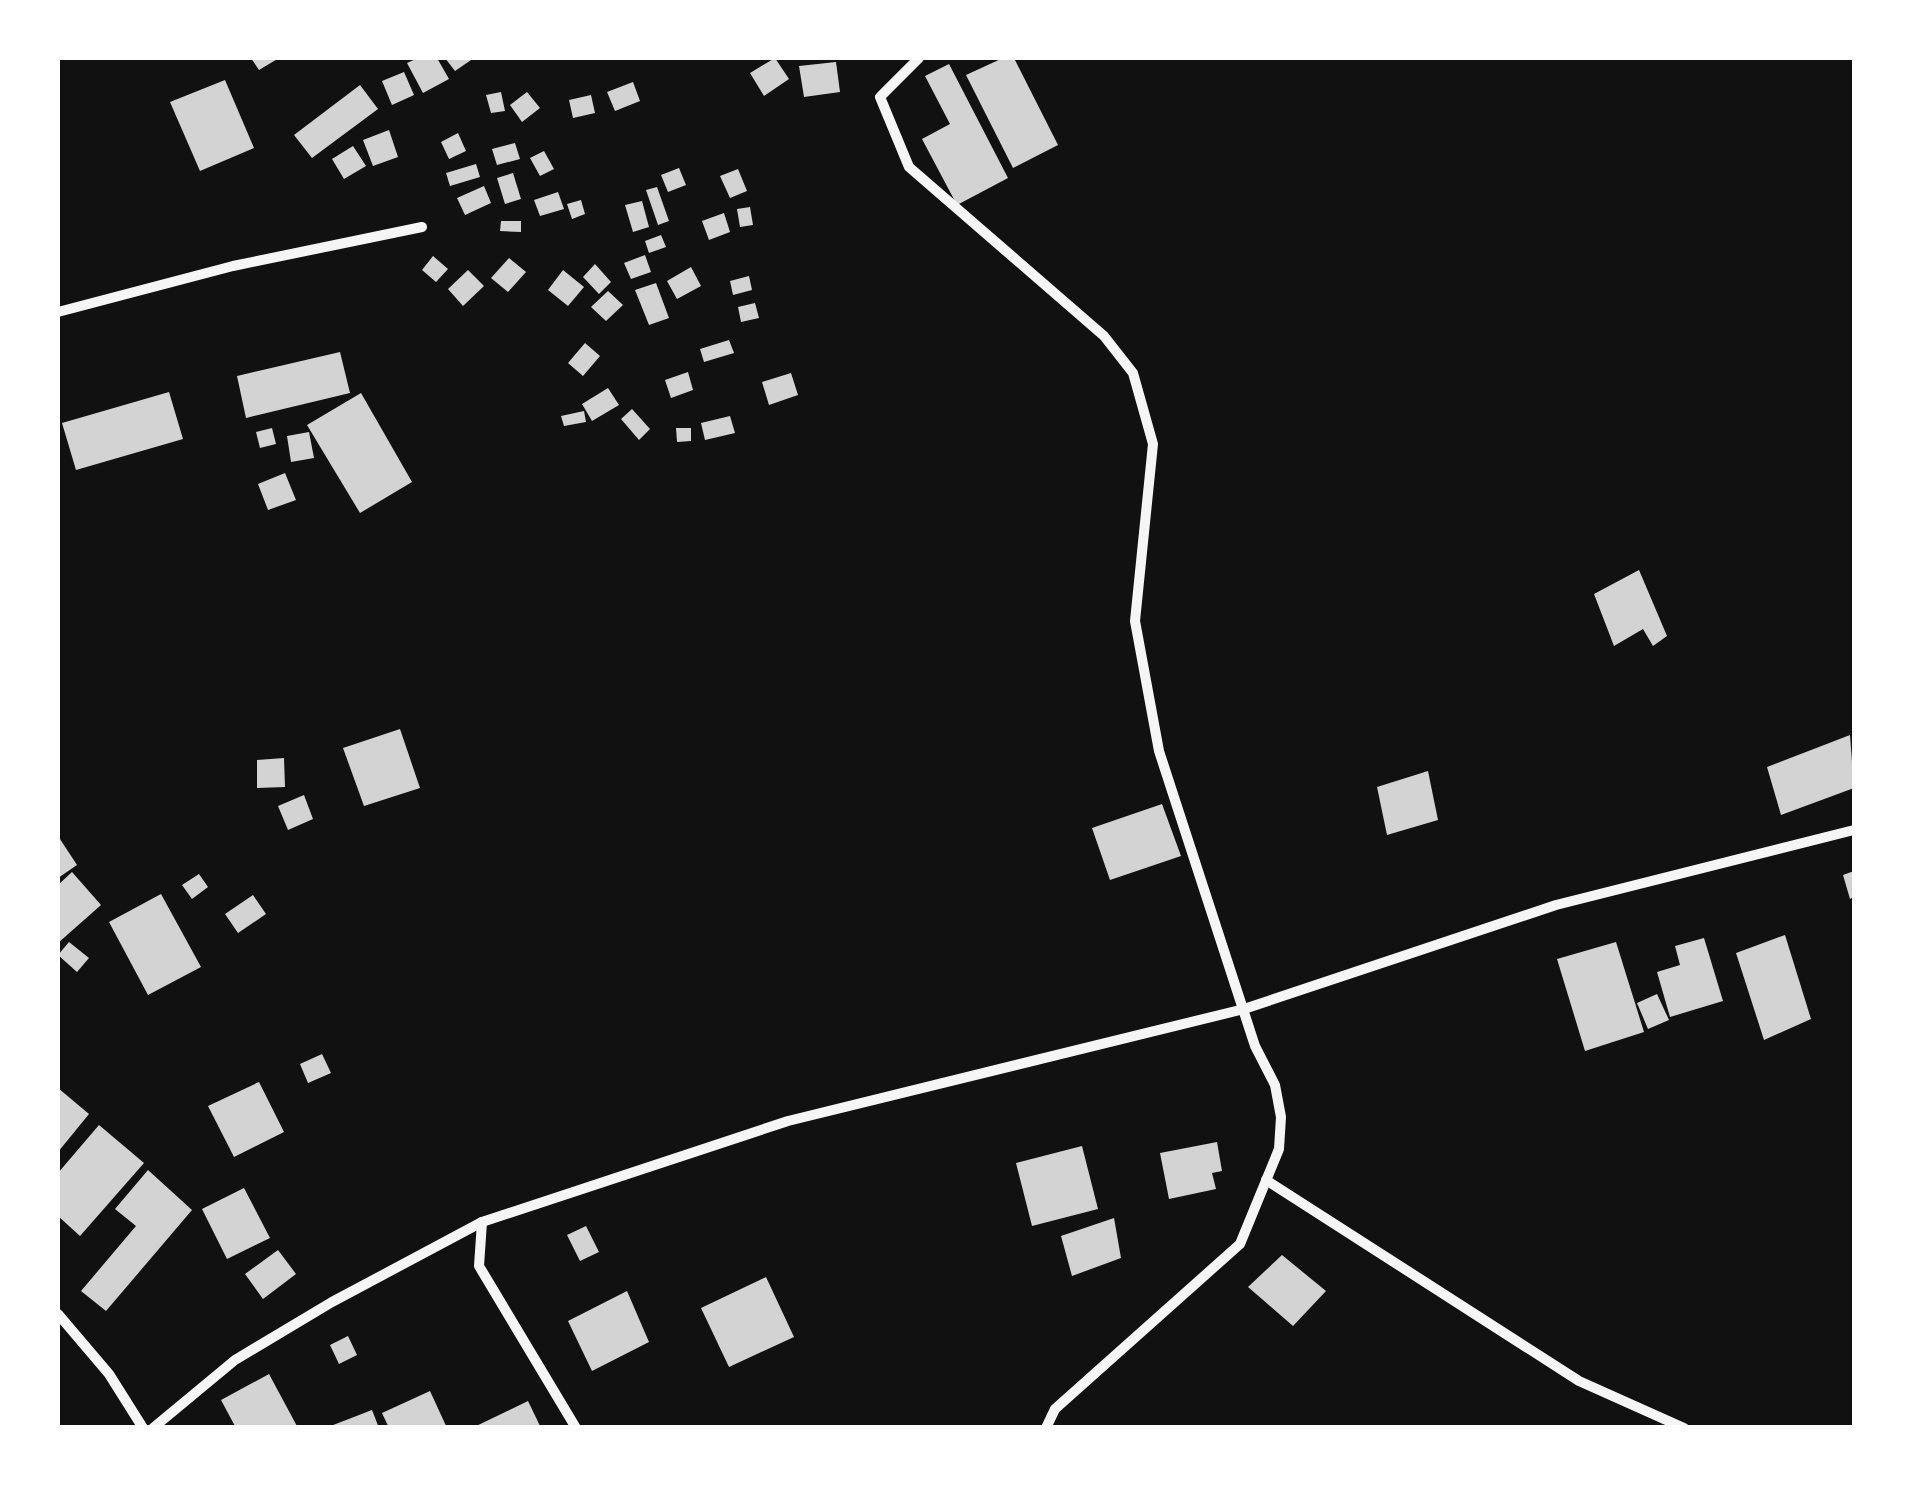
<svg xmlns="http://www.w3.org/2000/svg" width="1912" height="1485" viewBox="0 0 1912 1485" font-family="Barlow,sans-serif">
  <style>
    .building { fill: #d3d3d3 }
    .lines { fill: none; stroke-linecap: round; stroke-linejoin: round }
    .minor { stroke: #f5f5f5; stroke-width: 10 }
  </style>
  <rect width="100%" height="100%" fill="#111"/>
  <g class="building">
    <polygon points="251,58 279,58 259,70"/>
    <polygon points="418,58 437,58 449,79 423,93 407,63"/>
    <polygon points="445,58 474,58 455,71"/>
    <polygon points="775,58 789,79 764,96 750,73"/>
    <polygon points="1003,58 1014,58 1058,145 1013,168 966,75"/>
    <polygon points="836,62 840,92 804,97 799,66"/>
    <polygon points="949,64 1008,178 957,205 922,139 950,124 925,76"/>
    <polygon points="404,72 414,95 392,105 382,81"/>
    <polygon points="225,80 254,148 200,171 170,102"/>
    <polygon points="633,82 640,101 615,111 607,92"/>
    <polygon points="360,85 378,109 312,158 294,135"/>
    <polygon points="501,92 505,111 491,113 486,95"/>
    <polygon points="527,92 540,108 522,122 510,105"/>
    <polygon points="591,95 595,113 573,118 569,100"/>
    <polygon points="389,130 398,157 373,166 363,140"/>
    <polygon points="458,133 466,151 449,159 441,142"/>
    <polygon points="515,143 520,159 497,165 492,149"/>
    <polygon points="353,146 366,166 344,179 332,159"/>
    <polygon points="544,151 554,169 540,176 530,158"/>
    <polygon points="476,164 480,177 450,186 446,173"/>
    <polygon points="679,168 686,185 668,192 661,175"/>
    <polygon points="738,169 747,191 730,198 720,176"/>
    <polygon points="513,173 521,199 505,204 497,178"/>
    <polygon points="484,186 491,203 465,215 457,198"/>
    <polygon points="657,187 669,221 658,225 646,190"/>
    <polygon points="558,192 564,209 540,216 534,200"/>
    <polygon points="581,200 585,214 572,219 567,204"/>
    <polygon points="642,201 649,227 633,232 625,205"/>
    <polygon points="750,207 753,225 740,227 737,209"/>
    <polygon points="724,213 730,232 709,240 702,221"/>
    <polygon points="501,221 521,221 521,232 500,231"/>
    <polygon points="661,235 666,247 649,253 645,241"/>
    <polygon points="645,255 651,272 631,279 624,263"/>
    <polygon points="433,256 448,269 436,282 422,270"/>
    <polygon points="509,258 526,272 508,292 491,278"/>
    <polygon points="595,264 611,282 599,294 583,277"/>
    <polygon points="691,267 701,286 677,299 667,281"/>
    <polygon points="468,270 484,286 463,306 448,289"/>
    <polygon points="563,270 584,287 568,306 548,290"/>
    <polygon points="749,276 752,290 733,295 730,281"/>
    <polygon points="656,283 669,318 649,325 635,290"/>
    <polygon points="608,291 623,305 606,321 591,307"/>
    <polygon points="755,303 759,318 741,322 738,307"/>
    <polygon points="729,340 734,353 704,362 700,349"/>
    <polygon points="585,343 600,356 583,376 568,363"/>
    <polygon points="340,352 350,393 246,418 237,376"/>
    <polygon points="688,372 693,390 671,398 665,380"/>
    <polygon points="791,373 798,395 769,405 762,382"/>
    <polygon points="608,388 619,405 592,421 582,404"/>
    <polygon points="169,392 183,439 76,470 62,423"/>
    <polygon points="361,393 412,482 360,513 307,425"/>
    <polygon points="632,409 650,429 639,440 621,419"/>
    <polygon points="584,411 586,422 564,426 561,416"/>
    <polygon points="730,416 735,433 705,440 701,423"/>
    <polygon points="272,428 276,444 260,448 256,432"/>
    <polygon points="676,428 691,428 691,441 677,442"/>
    <polygon points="309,432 314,458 291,462 287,436"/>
    <polygon points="285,473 296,500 268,510 258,484"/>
    <polygon points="1639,570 1667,636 1653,646 1643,629 1614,646 1594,594"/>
    <polygon points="400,729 420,788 364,806 343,748"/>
    <polygon points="1850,735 1854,788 1781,815 1767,767"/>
    <polygon points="284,758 285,787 257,788 257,760"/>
    <polygon points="1428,771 1438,820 1387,835 1377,787"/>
    <polygon points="304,795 313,819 288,830 278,806"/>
    <polygon points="1162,804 1181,856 1110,880 1092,828"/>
    <polygon points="58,836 77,865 58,878"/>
    <polygon points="1854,871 1854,897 1850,899 1843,875"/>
    <polygon points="72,872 101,905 58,943 58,885"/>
    <polygon points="199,874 208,887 192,899 182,885"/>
    <polygon points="161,894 201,967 148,995 109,922"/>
    <polygon points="253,895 266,914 238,933 225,914"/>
    <polygon points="1785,935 1811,1019 1764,1040 1736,953"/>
    <polygon points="1704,938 1723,1001 1670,1017 1657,972 1680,965 1675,946"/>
    <polygon points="69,942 89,958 77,972 58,955"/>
    <polygon points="1616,942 1644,1032 1585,1051 1557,959"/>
    <polygon points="1657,994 1669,1020 1648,1029 1637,1003"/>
    <polygon points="322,1054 331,1073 308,1083 300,1064"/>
    <polygon points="259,1082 284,1132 234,1157 208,1106"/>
    <polygon points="58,1088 89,1114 58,1152"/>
    <polygon points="99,1125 144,1163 80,1236 58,1216 58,1173"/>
    <polygon points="1217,1142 1222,1171 1212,1173 1216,1189 1169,1199 1160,1153"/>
    <polygon points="1082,1146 1098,1209 1032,1226 1016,1163"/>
    <polygon points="148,1170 192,1210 106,1311 81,1291 136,1226 115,1209"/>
    <polygon points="244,1188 270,1238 227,1259 202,1209"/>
    <polygon points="1114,1218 1121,1258 1072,1276 1061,1236"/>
    <polygon points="586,1226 599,1252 580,1261 567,1235"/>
    <polygon points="278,1250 296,1274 263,1299 245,1274"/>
    <polygon points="1282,1255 1326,1291 1293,1326 1248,1287"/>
    <polygon points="766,1277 794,1337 729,1367 701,1308"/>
    <polygon points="627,1291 649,1342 592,1371 568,1321"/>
    <polygon points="348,1336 357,1355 339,1364 330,1345"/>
    <polygon points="269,1374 298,1428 236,1428 221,1400"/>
    <polygon points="430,1391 447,1428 389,1428 382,1413"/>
    <polygon points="528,1401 541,1428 472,1428"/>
    <polygon points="372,1410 379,1428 328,1428 328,1427"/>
  </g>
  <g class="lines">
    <g class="minor">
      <polyline points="919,58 880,97 909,167 1104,336 1133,373 1153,444 1135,621 1159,751 1255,1046 1275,1085 1281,1117 1279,1149 1240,1244 1055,1409 1046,1428"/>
      <polyline points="58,312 233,266 422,227"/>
      <polyline points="1266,1180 1579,1381 1684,1428"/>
      <polyline points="482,1222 479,1266 576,1428"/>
      <polyline points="58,1314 109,1374 143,1428"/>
      <polyline points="153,1428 235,1360 332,1302 482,1222 788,1121 1244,1009 1556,905 1854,830"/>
    </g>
  </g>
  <rect width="1912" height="1485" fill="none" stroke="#ffffff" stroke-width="120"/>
</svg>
